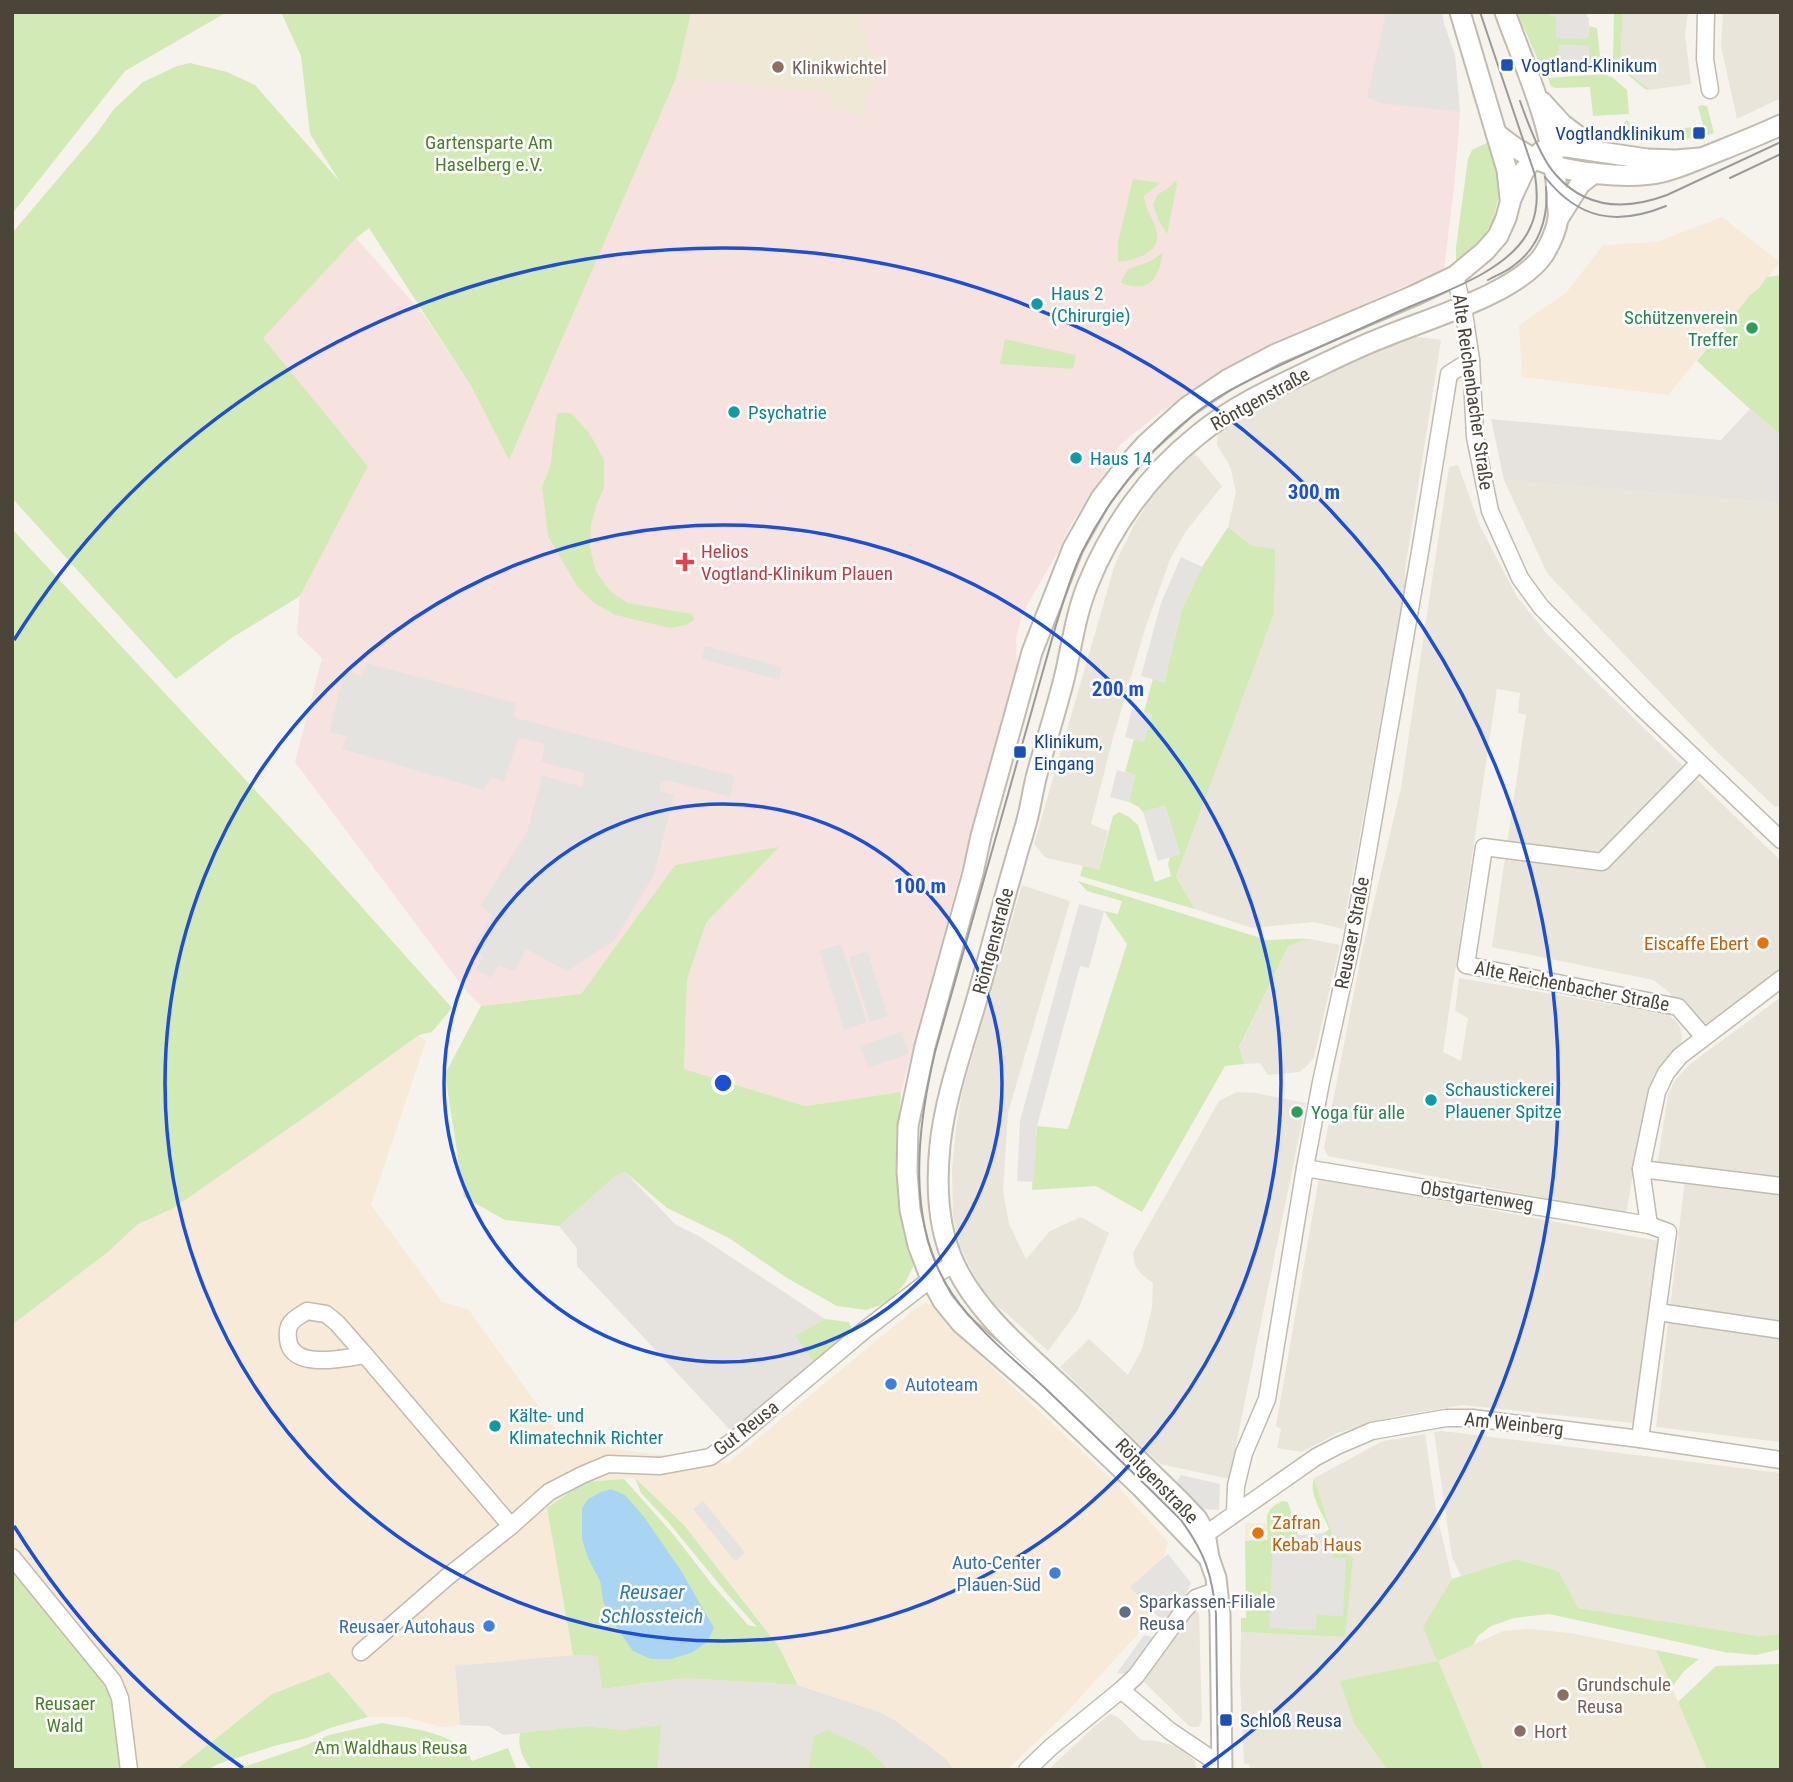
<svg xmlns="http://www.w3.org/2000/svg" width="1793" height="1782" viewBox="0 0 1793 1782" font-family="'Roboto Condensed',sans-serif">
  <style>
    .residential { fill: #eae5da }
    .commercial { fill: #f7ead8 }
    .industrial { fill: #e6e2dd }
    .education { fill: #efe8d6 }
    .medical { fill: #f6e3e0 }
    .green { fill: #d2eab5; fill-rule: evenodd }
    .parking { fill: #e5e3e0 }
    .water { fill: #a9d4f2 }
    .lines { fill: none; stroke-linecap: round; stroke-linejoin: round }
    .minor-casing { stroke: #c2bbae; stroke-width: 19 }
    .tertiary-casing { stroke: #c2bbae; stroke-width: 23 }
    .minor { stroke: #fff; stroke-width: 16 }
    .tertiary { stroke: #fff; stroke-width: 19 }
    .tram { stroke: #9a9a9a; stroke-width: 2 }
    .ring { fill: none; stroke: #1d4ed8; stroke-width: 3.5 }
    .transit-dot { fill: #1a4fb4; stroke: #fff; stroke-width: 2.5 }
    .education-dot { fill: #8d6e63; stroke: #fff; stroke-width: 2.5 }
    .culture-dot { fill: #0f9aa8; stroke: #fff; stroke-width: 2.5 }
    .leisure-dot { fill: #2e9e5b; stroke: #fff; stroke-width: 2.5 }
    .health-dot { fill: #e0444e; stroke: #fff; stroke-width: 2.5 }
    .food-dot { fill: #e8710a; stroke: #fff; stroke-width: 2.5 }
    .shop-dot { fill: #3f7fe0; stroke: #fff; stroke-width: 2.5 }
    .service-dot { fill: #5c6f8a; stroke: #fff; stroke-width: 2.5 }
    .labels { text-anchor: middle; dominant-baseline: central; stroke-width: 5; stroke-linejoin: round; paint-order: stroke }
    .transit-label { font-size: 19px; fill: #164399; stroke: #fff; text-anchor: start }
    .education-label { font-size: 19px; fill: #785e54; stroke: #fff; text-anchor: start }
    .park-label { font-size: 19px; fill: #4a7f2a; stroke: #fff }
    .culture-label { font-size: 19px; fill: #0d838f; stroke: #fff; text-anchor: start }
    .leisure-label { font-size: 19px; fill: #27864d; stroke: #fff; text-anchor: end }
    .street-label { font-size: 19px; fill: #4b4439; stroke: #fff }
    .health-label { font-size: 19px; fill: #be3a42; stroke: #fff; text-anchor: start }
    .food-label { font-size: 19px; fill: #c56008; stroke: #fff; text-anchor: end }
    .shop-label { font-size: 19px; fill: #366cbe; stroke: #fff; text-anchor: end }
    .service-label { font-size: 19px; fill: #4e5e75; stroke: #fff; text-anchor: start }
    .water-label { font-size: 21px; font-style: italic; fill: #2e7ab2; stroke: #fff }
    .centre { fill: #1d4ed8; stroke: #fff; stroke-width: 3.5 }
    .ring-label { font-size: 21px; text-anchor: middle; font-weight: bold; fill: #1d4ed8; stroke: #fff; stroke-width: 5; stroke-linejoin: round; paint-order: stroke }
  </style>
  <rect width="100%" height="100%" fill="#f6f3ec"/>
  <g class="residential">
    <polygon points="1623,12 1688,12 1685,34 1691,84 1650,90 1620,66"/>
    <polygon points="1723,12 1781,12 1781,98 1737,119 1721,46"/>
    <polygon points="1404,335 1441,340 1405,570 1406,581 1343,929 1314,922 1252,928 1195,909 1176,877 1274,614 1252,546 1228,527 1236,492 1230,466 1217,445 1218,433 1278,396"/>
    <polygon points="1193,451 1222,486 1186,531 1171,557 1145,629 1112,742 1091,824 1108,831 1099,869 1046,858 1034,844 1115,564 1134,525 1156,490"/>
    <polygon points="1458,465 1480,526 1517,597 1548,635 1781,861 1781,970 1708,1023 1701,1025 1690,1019 1669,992 1653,980 1492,947 1526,715 1518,713 1520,693 1497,689 1443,1052 1461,1061 1468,1018 1455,1011 1459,978 1667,1014 1675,1020 1680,1027 1682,1036 1681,1044 1651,1088 1644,1110 1626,1214 1328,1156 1324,1148 1361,956 1401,788 1449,467"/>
    <polygon points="1504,480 1781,503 1781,806 1775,807 1712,747 1547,573"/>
    <polygon points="1022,885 1070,901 1008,1113 1003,1191 1009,1224 1026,1259 1050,1231 1081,1217 1109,1233 1078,1310 1048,1351 1007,1314 986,1298 960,1247 953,1216 952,1171 956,1127 963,1089"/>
    <polygon points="1315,940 1340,945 1314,1057 1307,1066 1299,1072 1268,1075 1260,1063 1244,1064 1239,1048 1288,947 1300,941"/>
    <polygon points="1781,997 1781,1442 1656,1427 1686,1170 1657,1166 1668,1095 1675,1080 1690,1064"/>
    <polygon points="1237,1092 1255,1093 1306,1103 1229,1479 1160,1464 1060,1367 1089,1339 1128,1375 1142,1349 1152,1308 1153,1283 1141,1274 1135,1265 1133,1253 1219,1101"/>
    <polygon points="1319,1178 1658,1241 1633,1423 1463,1405 1391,1417 1338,1433 1302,1452 1277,1448 1281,1429 1276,1426"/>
    <polygon points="1443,1431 1781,1473 1781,1634 1759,1636 1578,1608 1559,1571 1515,1559 1461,1576 1452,1557 1434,1432"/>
    <polygon points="1425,1434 1437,1516 1452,1579 1424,1627 1437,1661 1355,1725 1387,1770 1250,1770 1249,1764 1244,1764 1240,1681 1241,1632 1345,1637 1337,1549 1314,1478 1383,1441"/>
    <polygon points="1193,1611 1199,1613 1202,1719 1199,1727 1190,1727 1144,1682 1143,1677"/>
    <polygon points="1110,1714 1118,1717 1141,1740 1157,1741 1179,1747 1195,1761 1196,1770 1048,1770 1095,1726"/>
  </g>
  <g class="commercial">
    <polygon points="1722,217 1780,262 1759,288 1750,295 1668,395 1522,377 1519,325 1566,293 1603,245 1657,242"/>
    <polygon points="419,1035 426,1041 371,1205 442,1302 468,1309 565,1443 728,1463 916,1308 925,1303 934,1306 976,1352 1109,1477 1168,1542 1146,1625 1066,1713 1007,1770 954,1770 946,1759 879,1712 799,1685 779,1647 684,1525 635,1478 584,1482 547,1508 573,1655 455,1666 460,1725 442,1727 404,1717 368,1717 328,1672 272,1694 176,1770 132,1770 12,1553 12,1325 108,1252 138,1224 172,1209 318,1108"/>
    <polygon points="1245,1523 1267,1523 1268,1541 1245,1541"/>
  </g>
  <g class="industrial">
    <polygon points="1750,409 1781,435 1781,503 1504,480 1491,419 1721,440"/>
    <polygon points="625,1172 676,1225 699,1236 825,1319 795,1336 814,1362 733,1433 577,1266 577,1248 559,1226 614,1177"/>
    <polygon points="573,1655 597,1656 604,1689 685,1678 798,1685 879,1712 894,1720 946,1759 954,1770 889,1770 866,1748 814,1737 808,1770 657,1770 660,1726 623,1730 586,1726 503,1735 489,1726 460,1725 455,1666"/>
  </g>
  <g class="education">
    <polygon points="691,12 859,12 872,52 880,55 862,118 831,108 676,79"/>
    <polygon points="1528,1629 1570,1633 1656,1650 1707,1770 1484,1770 1437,1661 1503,1631"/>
  </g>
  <polygon class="medical" points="859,12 1442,12 1444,24 1455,55 1460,115 1454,188 1444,269 1275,343 1214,375 1153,418 1120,445 1100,481 1072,522 1059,550 1023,612 1016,639 1017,664 901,1092 805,1106 684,1069 687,980 706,923 777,848 675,865 581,994 481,1006 465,990 295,762 322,658 297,634 300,596 368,466 262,338 356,238 424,315 471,386 509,459 676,79 829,93 831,108 862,118 880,55 872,53"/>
  <g class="green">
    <polygon points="12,12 227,12 125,71 12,214"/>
    <polygon points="281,12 691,12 676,79 509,460 471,386 369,228 356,238 263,338 368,466 300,596 230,639 176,679 12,498 12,233 97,133 114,109 143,82 177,66 190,63 227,72 255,85 340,182 310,134 301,56"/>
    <polygon points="1517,12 1551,12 1551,16 1556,16 1556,37 1588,38 1589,26 1597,28 1601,65 1593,66 1588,64 1589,46 1559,45 1558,68 1544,69 1537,58"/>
    <polygon points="1614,12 1623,12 1620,66 1650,90 1645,89 1617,66 1613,60"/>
    <polygon points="1604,74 1612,77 1627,90 1629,114 1593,116 1590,87 1555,88 1551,86 1548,78"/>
    <path d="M1702 105 1707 106 1714 133C1679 144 1652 139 1617 133L1626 120 1635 127 1649 130 1699 127 1703 124 1698 107Z"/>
    <polygon points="1491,141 1502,182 1493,221 1485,234 1468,253 1456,263 1456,247 1468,159 1472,150"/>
    <path d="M1133 179 1160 183 1144 196C1145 215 1169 236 1150 251 1141 258 1129 261 1118 262V242Z"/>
    <polygon points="1176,181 1177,184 1167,234 1159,221 1153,205 1157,195 1167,189"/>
    <path d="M1163 252C1158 278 1151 294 1121 283 1128 264 1131 269 1148 262 1153 260 1158 256 1163 252Z"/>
    <polygon points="1781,275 1781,435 1750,409 1697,361 1750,295 1759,288 1767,277"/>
    <polygon points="1005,339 1076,355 1073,369 1000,364"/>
    <polygon points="557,413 571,413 590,434 604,460 604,488 597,503 591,524 590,548 596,572 611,592 628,603 692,614 694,620 686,625 670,628 616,615 594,603 577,586 548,536 542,487 550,467"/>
    <polygon points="1228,527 1252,546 1275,549 1274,614 1176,877 1195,909 1080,876 1083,866 1099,869 1113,816 1119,812 1129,817 1138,825 1155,882 1171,876 1168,864 1170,857 1180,854 1165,806 1143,812 1139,807 1129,802 1135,775 1125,772 1134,739 1144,741 1152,715 1144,712 1153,679 1164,682 1182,609 1202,567"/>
    <polygon points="12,529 309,848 452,1008 432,1032 419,1035 318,1108 172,1209 138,1224 108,1252 12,1325"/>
    <polygon points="779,847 706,923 687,980 684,1069 805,1106 901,1092 898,1135 898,1182 904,1220 912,1245 913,1267 905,1283 892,1298 881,1305 866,1310 837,1306 787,1278 729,1238 667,1208 625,1172 614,1177 559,1226 505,1220 464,1197 445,1074 481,1006 581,994 675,865"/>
    <path d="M1078 881 1267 940C1283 940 1299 937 1315 940L1300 941 1288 947 1239 1047 1244 1064 1225 1066 1142 1212 1096 1186 1032 1190 1037 1126 1068 1129 1127 944 1104 911 1118 914 1122 901 1087 891Z"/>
    <polygon points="825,1319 849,1322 852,1328 814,1362 795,1336"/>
    <path d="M635 1478 684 1525 779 1647 798 1685 685 1678 603 1689 597 1656 573 1655 547 1508 584 1482 624 1479 673 1534 711 1583 748 1625 757 1627 728 1595 669 1523 641 1493ZM599 1493 625 1495 643 1517 680 1569 603 1601 600 1581 582 1508 588 1499Z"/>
    <path d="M1314 1478 1337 1549 1353 1558 1345 1637 1241 1632V1618H1246L1245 1541 1268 1540C1268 1520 1261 1511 1282 1501L1288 1502 1298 1535 1293 1537H1273L1315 1630 1316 1615 1345 1558H1333L1324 1533 1329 1529C1323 1513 1308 1495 1314 1478Z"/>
    <polygon points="1515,1559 1559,1571 1578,1608 1759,1636 1781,1634 1781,1649 1756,1655 1724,1652 1549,1614 1514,1618 1491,1626 1478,1636 1473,1645 1438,1661 1484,1770 1387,1770 1355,1725 1340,1681 1437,1661 1423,1627 1452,1579"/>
    <polygon points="12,1567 111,1683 128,1770 12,1770"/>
    <polygon points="1656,1650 1699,1659 1684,1671 1672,1687"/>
    <polygon points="1781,1664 1781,1770 1707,1770 1678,1702 1716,1666"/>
    <polygon points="329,1672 368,1717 330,1728 307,1738 274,1746 218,1764 207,1770 176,1770 272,1694"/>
    <path d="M382 1723C408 1728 462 1733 472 1761L508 1748 517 1770H235L302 1747 329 1735Z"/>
    <path d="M661 1725 657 1770H532C523 1760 517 1746 520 1733L586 1726 623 1730Z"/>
    <polygon points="827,1730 866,1748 889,1770 808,1770 814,1736"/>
  </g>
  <g class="parking">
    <polygon points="1386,12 1442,12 1444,24 1455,55 1460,112 1380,103 1367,97"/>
    <polygon points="1551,12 1587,12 1587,17 1589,18 1588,39 1556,38 1556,17 1550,16"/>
    <polygon points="1559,45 1589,46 1588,69 1558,68"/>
    <polygon points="1181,557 1202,567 1182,609 1164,682 1141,676 1161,603"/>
    <polygon points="705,646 782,667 779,680 702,659"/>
    <polygon points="366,663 516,703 513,717 735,776 730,797 667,780 660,784 660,791 674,795 654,875 615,940 567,971 526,949 515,971 499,966 491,978 476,970 483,956 472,950 492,915 480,906 527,832 542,775 582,787 585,773 541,762 545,744 518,738 504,782 491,777 484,790 342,749 346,736 329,732 345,671 362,676"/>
    <polygon points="1132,709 1152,714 1144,742 1125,737"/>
    <polygon points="1117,770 1135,775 1129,802 1110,797"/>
    <polygon points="1165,806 1180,854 1158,861 1143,812"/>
    <polygon points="1079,904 1104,911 1089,968 1080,966 1037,1126 1034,1182 1017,1181 1020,1121"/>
    <polygon points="841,944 867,1022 844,1030 819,951"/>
    <polygon points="867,951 888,1016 870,1022 849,957"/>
    <polygon points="901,1032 909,1054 868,1068 860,1046"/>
    <polygon points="1181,1475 1220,1484 1219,1510 1203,1509 1192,1500 1175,1484"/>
    <polygon points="703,1501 745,1553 735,1561 693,1509"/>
    <polygon points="1324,1533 1333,1558 1346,1558 1343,1616 1316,1615 1315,1630 1269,1628 1273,1536 1293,1537 1298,1535"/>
    <polygon points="1168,1554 1191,1583 1182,1604 1167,1621 1157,1616 1130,1587"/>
    <polygon points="1144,1635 1156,1638 1130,1674 1117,1673"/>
  </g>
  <polygon class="water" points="611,1489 625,1495 644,1517 680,1569 714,1628 707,1642 693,1652 671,1659 651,1659 633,1651 612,1620 603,1601 600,1581 588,1558 582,1539 582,1508 588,1499 599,1493"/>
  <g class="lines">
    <g class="minor-casing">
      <g id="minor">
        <polyline points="1706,12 1705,59 1710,90"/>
        <polyline points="1455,276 1464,313 1471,360 1475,437 1490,511 1520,578 1541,607 1642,708 1781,840"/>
        <polyline points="1699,763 1602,862 1484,847 1466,965 1678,1007 1704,1037"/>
        <polyline points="1305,1168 1649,1225 1668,1232 1640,1439"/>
        <polyline points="1641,1169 1781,1186"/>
        <polyline points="1649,1225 1641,1169 1657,1092 1666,1073 1680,1056 1781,979"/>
        <path d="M307 1311 326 1314 337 1323 365 1355C344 1358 291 1371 288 1339 286 1322 294 1319 307 1311Z"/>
        <polyline points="1658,1312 1781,1330"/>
        <polyline points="365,1355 511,1526"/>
        <polyline points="1235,1512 1236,1486 1244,1453 1267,1399 1305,1168 1321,1082 1352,941 1370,839 1421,546 1449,374 1471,360"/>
        <polyline points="1196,1541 1316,1457 1337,1446 1372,1431 1446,1418 1472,1418 1640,1439 1781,1460"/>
        <polyline points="12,1557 113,1681 120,1698 129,1770"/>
        <polyline points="361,1652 446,1578 511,1526 549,1492 582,1475 608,1464 660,1466 710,1457 734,1440 866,1329 940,1272 954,1264"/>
        <polyline points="1121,1690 1136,1676 1184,1610 1196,1598 1218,1590"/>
        <polyline points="1027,1770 1051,1747 1121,1690 1170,1731 1222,1766"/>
      </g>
    </g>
    <g class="tertiary-casing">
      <g id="tertiary">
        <polyline points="1460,12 1507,170 1510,198"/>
        <polyline points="1542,102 1562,124 1595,149"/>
        <path d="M1496 133C1508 143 1521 153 1536 159 1566 173 1629 180 1662 172 1676 169 1689 163 1702 158 1729 147 1755 137 1781 125"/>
        <polyline points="1558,219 1580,184 1594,173"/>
        <polyline points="1209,1558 1141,1487 1044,1395 961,1323 943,1301 931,1279 918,1245 910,1210 907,1172 908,1126 925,1046 973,873 981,836 1032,652 1073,548 1101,498 1122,471 1146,444 1187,407 1227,380 1276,354 1413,296 1455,276 1485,251 1498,236 1506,218 1511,199 1524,171 1531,161 1542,151 1551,147 1567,147 1647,159 1676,160 1700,158"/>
        <path d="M1222 1770 1220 1614 1216 1578 1209 1558 1205 1533 1197 1519 1180 1501C1140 1462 1100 1422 1059 1384 1022 1349 977 1312 955 1265 937 1228 936 1185 940 1145 945 1099 961 1053 974 1009 988 961 1000 913 1014 865 1018 850 1023 835 1027 820 1031 805 1033 789 1037 774 1046 741 1057 708 1065 675 1072 644 1076 613 1088 584 1111 527 1149 474 1198 435 1232 407 1271 389 1311 370 1334 359 1356 348 1379 339 1423 320 1518 294 1544 254 1550 244 1556 231 1558 219 1559 213 1558 207 1557 201 1557 135 1527 73 1505 12"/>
      </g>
    </g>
    <use href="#minor" class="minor"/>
    <use href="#tertiary" class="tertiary"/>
    <g class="tram">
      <path d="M1520 101C1527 121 1542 160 1556 175 1587 210 1627 210 1667 195L1781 142"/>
      <path d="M1545 177C1579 220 1617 226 1666 206"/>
      <polyline points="1730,178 1781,154"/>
      <path d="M1488 280C1497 275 1506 272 1513 266 1539 248 1549 217 1546 187"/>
      <path d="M1218 1770 1216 1614C1212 1574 1205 1553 1181 1520 1137 1476 1092 1433 1047 1390 1015 1360 978 1331 953 1295 905 1226 917 1128 935 1052L1056 625C1064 600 1071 574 1083 550 1109 498 1146 453 1192 416 1217 395 1246 382 1274 368 1319 347 1364 327 1409 307 1447 291 1508 270 1528 232 1538 214 1538 195 1535 175L1480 12"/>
    </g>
  </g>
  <g class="ring">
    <circle cx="723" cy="1083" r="279"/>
    <circle cx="723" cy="1083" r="558"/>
    <path d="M243 1768A836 836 0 0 1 14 1526M14 640A836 836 0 1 1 1203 1768"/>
  </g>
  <g class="transit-dot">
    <rect x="1500" y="58" width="14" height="14" rx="3.5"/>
    <rect x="1692" y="126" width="14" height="14" rx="3.5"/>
    <rect x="1013" y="745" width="14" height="14" rx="3.5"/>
    <rect x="1219" y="1713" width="14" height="14" rx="3.5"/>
  </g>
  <g class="education-dot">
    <circle cx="778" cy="67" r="7"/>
    <circle cx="1563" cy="1695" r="7"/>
    <circle cx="1520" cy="1731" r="7"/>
  </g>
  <g class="culture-dot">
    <circle cx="1037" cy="304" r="7"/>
    <circle cx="734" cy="412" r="7"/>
    <circle cx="1076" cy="458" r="7"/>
    <circle cx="1431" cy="1100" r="7"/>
    <circle cx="495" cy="1426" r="7"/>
  </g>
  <g class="leisure-dot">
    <circle cx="1752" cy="328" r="7"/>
    <circle cx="1297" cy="1112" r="7"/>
  </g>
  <path class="health-dot" d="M681.5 551.5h7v7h7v7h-7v7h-7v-7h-7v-7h7z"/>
  <g class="food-dot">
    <circle cx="1763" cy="943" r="7"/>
    <circle cx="1258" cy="1533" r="7"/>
  </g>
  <g class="shop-dot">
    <circle cx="891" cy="1384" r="7"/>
    <circle cx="1055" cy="1573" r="7"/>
    <circle cx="489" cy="1626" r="7"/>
  </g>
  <circle class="service-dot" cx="1125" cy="1612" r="7"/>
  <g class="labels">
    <g class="transit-label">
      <text x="1521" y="65">Vogtland-Klinikum</text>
      <text x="1685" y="133" text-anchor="end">Vogtlandklinikum</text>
      <text x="1034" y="741">Klinikum,<tspan x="1034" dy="22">Eingang</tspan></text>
      <text x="1240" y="1720">Schloß Reusa</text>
    </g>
    <g class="education-label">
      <text x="792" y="67">Klinikwichtel</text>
      <text x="1577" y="1684">Grundschule<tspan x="1577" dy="22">Reusa</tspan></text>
      <text x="1534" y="1731">Hort</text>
    </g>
    <g class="park-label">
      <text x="489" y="142">Gartensparte Am<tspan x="489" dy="22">Haselberg e.V.</tspan></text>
      <text x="65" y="1703">Reusaer<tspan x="65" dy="22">Wald</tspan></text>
      <text x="391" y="1747">Am Waldhaus Reusa</text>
    </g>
    <g class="culture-label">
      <text x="1051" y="293">Haus 2<tspan x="1051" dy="22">(Chirurgie)</tspan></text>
      <text x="748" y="412">Psychatrie</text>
      <text x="1090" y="458">Haus 14</text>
      <text x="1445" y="1089">Schaustickerei<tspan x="1445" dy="22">Plauener Spitze</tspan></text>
      <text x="509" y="1415">Kälte- und<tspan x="509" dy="22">Klimatechnik Richter</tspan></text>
    </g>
    <g class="leisure-label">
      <text x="1738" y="317">Schützenverein<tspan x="1738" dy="22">Treffer</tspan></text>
      <text x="1311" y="1112" text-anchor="start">Yoga für alle</text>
    </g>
    <g class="street-label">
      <text transform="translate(1473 392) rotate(82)">Alte Reichenbacher Straße</text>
      <text transform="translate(1260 399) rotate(-29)">Röntgenstraße</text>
      <text transform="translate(1352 933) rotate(-79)">Reusaer Straße</text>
      <text transform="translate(993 941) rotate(-75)">Röntgenstraße</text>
      <text transform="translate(1572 986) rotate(11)">Alte Reichenbacher Straße</text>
      <text transform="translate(1477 1196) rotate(9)">Obstgartenweg</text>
      <text transform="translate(1514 1424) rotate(6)">Am Weinberg</text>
      <text transform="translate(746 1428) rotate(-38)">Gut Reusa</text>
      <text transform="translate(1157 1481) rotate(46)">Röntgenstraße</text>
    </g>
    <g class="health-label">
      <text x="701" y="551">Helios<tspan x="701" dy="22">Vogtland-Klinikum Plauen</tspan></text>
    </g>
    <g class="food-label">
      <text x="1749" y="943">Eiscaffe Ebert</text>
      <text x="1272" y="1522" text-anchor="start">Zafran<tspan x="1272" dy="22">Kebab Haus</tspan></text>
    </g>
    <g class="shop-label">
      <text x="905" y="1384" text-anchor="start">Autoteam</text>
      <text x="1041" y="1562">Auto-Center<tspan x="1041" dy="22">Plauen-Süd</tspan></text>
      <text x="475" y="1626">Reusaer Autohaus</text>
    </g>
    <g class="service-label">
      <text x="1139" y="1601">Sparkassen-Filiale<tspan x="1139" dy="22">Reusa</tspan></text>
    </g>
    <g class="water-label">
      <text x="652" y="1592">Reusaer<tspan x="652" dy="24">Schlossteich</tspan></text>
    </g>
  </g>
  <circle cx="723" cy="1083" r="10" class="centre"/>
  <g class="ring-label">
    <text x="1314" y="499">300 m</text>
    <text x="1118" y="696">200 m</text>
    <text x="920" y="893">100 m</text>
  </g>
  <rect width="1793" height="1782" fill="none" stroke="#4b4439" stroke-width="28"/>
</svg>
